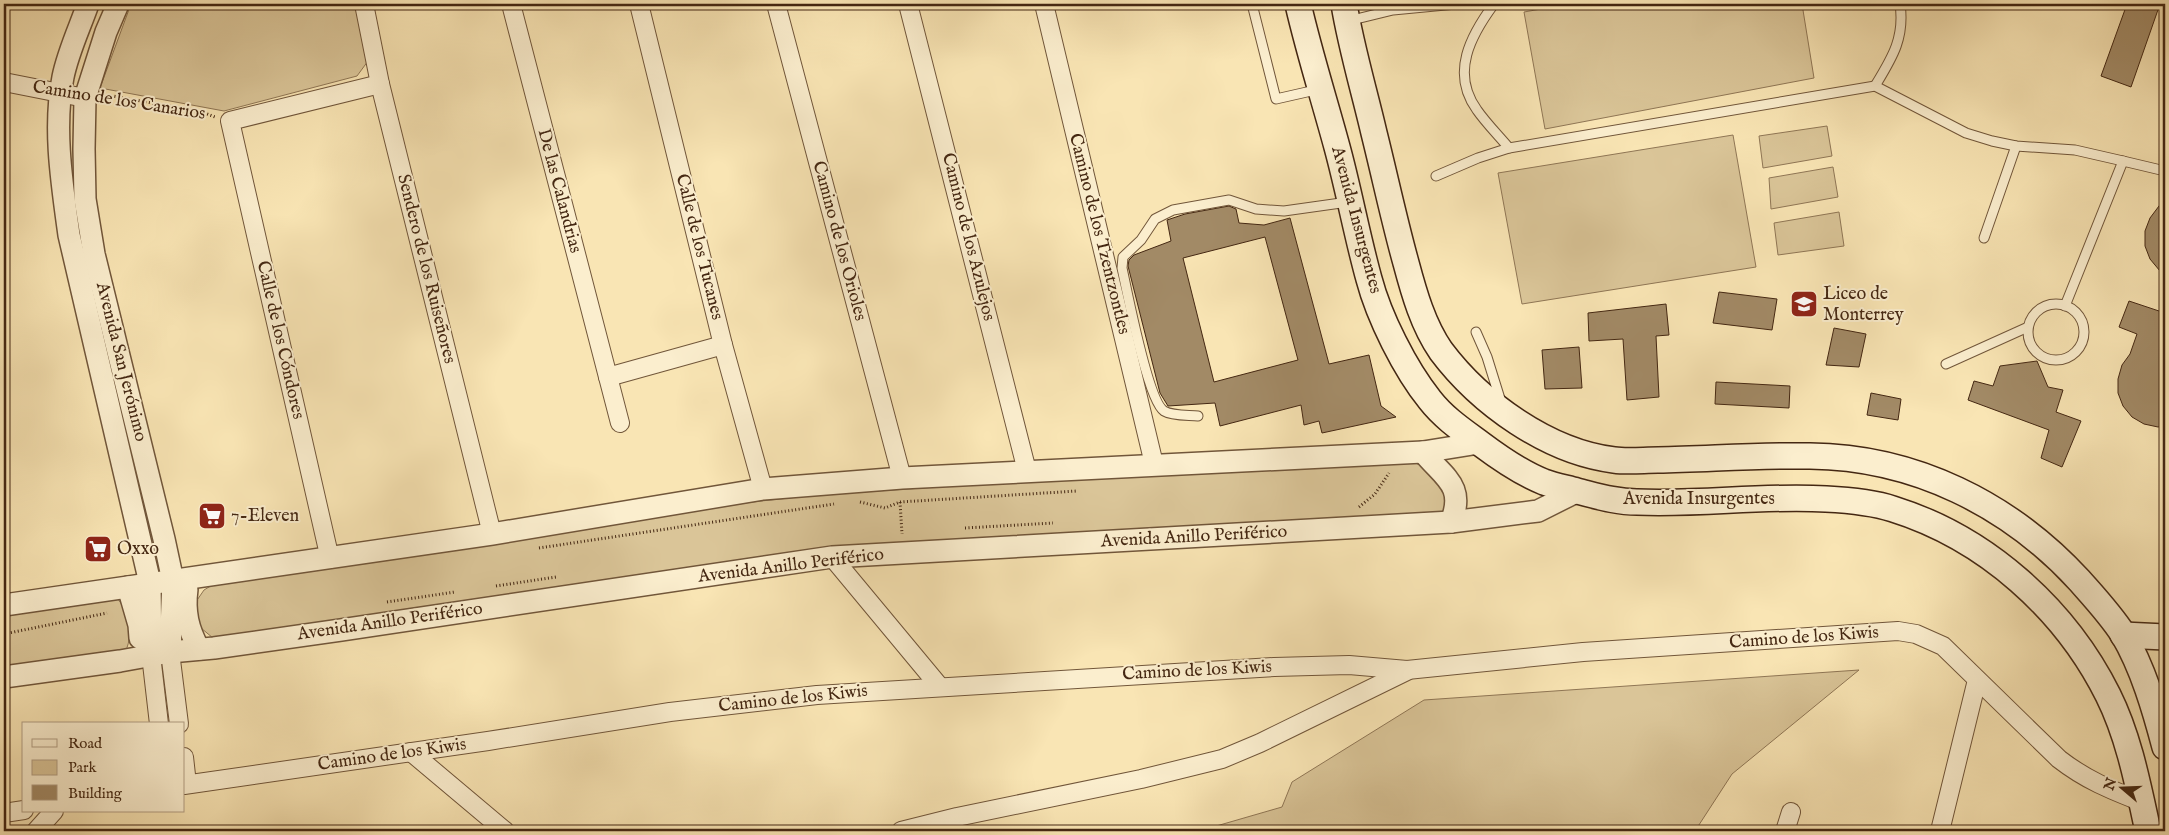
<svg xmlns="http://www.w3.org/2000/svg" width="2169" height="835" viewBox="0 0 2169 835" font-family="'IM FELL English',serif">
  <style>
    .green { fill: #dac598; stroke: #8f7655 }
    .building { fill: #a28a66; stroke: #442712; fill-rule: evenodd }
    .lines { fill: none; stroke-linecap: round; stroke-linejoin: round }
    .service-casing { stroke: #71563a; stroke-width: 11 }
    .minor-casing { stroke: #71563a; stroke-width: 20 }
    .tertiary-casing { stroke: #71563a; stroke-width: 24 }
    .secondary-casing { stroke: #442712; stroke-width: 28 }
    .path { stroke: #442712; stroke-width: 3; stroke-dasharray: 1 2.5; stroke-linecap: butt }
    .service { stroke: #fbeece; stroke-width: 9 }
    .minor { stroke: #fbeece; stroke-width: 18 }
    .tertiary { stroke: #fbeece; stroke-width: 21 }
    .secondary { stroke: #fbeece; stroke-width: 25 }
    .labels { text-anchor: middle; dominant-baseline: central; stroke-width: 4; stroke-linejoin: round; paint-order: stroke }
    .street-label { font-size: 18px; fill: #442712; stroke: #fbeece }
    .poi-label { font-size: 18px; fill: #442712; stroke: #fbeece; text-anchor: start }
  </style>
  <rect width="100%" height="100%" fill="#f9e5b4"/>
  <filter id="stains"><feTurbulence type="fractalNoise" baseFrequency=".004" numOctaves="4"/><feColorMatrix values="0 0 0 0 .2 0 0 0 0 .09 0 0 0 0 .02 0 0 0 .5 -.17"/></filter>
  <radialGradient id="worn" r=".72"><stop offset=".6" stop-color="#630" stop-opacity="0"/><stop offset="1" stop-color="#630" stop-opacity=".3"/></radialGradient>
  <g class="green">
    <polygon points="131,4 355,4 368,61 357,76 224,111 100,88"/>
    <polygon points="1569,4 1802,4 1814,78 1545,129 1524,12"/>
    <polygon points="1827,126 1832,156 1763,168 1759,136"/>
    <polygon points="1733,135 1756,267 1522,304 1498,173"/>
    <polygon points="1833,167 1838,197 1771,209 1769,178"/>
    <polygon points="1839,212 1844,246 1778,255 1774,223"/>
    <polygon points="1411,461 1424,467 1445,484 1445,515 858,546 213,638 201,628 193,606 204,590 214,584 752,502 816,495 1029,481"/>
    <path d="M102 597 117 598C130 613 134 637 124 654L4 671V616Z"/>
    <polygon points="1859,670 1732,774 1695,831 1199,831 1282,807 1292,782 1424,700"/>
  </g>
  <g class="building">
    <polygon points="2127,4 2160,4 2131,87 2101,76"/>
    <polygon points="2165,198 2165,277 2150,259 2145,246 2145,231 2150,218"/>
    <path d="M1229 206 1236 209 1239 223 1264 225 1290 218 1329 364 1369 355 1381 406 1396 417 1322 433 1319 421 1304 425 1301 405 1220 426 1215 403 1168 406 1160 393 1128 266 1129 260 1134 255 1171 241 1167 220 1185 214ZM1265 237 1298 360 1214 382 1183 258Z"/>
    <polygon points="1719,292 1777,299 1772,330 1713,323"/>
    <polygon points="2129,301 2165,313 2165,426 2158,427 2144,424 2132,417 2123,406 2118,393 2118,379 2122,365 2130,354 2137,334 2119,327"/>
    <polygon points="1666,304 1669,335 1656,336 1659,397 1627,400 1623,339 1589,341 1588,313"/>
    <polygon points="1834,328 1866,334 1859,367 1826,365"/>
    <polygon points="1579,347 1582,388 1545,389 1542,350"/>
    <polygon points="2037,361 2048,387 2063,390 2056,412 2081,421 2062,467 2041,458 2049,430 1968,400 1974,381 1993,386 2000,366"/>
    <polygon points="1716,382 1790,386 1789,408 1715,404"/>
    <polygon points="1871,393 1901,399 1898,420 1867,415"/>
  </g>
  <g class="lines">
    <g class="service-casing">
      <g id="service">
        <polyline points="1252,4 1276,99 1320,89"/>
        <path d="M1494 4C1471 35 1450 73 1477 110 1486 123 1499 136 1509 148"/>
        <polyline points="1348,21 1393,10 1456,4"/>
        <path d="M1875 86C1892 58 1905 38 1900 4"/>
        <polyline points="1436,176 1478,158 1509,148 1875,86 1966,133 1992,141 2016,146 2075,150 2123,161"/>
        <polyline points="1984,238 2016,146"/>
        <circle cx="2056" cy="332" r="28"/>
        <polyline points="2065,306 2123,161 2165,171"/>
        <polyline points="1476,332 1487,357 1501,402"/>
        <polyline points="1946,364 2028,327"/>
        <path d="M1198 416C1188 415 1172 416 1164 411 1148 401 1127 291 1122 268L1123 257 1141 240 1155 219 1173 210 1229 200 1256 209 1284 211 1348 202"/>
      </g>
    </g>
    <g class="minor-casing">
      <g id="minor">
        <polyline points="364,4 380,84 492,534"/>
        <polyline points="511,4 620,423"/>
        <polyline points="639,4 723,345 763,489"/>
        <polyline points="776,4 902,478"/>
        <polyline points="908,4 1027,471"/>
        <polyline points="1044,4 1154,464"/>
        <polyline points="4,82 85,98"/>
        <polyline points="608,377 723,345"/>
        <polyline points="832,557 940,687"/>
        <polyline points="330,559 230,121 380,84"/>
        <polyline points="170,652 179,724"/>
        <polyline points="151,655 159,724"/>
        <polyline points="411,752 505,831"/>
        <polyline points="184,757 187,784"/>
        <path d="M184 785 488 741 670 712 817 695 1274 667 1349 665 1407 670 1583 652 1898 631 1916 634 1943 646 2059 759C2086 780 2111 790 2142 802"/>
        <polyline points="4,813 24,810"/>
        <polyline points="36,831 54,811"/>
        <polyline points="901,831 957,817 1141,779 1222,759 1260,743 1407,671"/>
        <polyline points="1785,831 1791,812"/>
        <polyline points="1940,831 1977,680"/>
      </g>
    </g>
    <g class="tertiary-casing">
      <g id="tertiary">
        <path d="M88 4C80 27 68 52 63 77 53 128 62 184 69 235L150 583 151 655"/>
        <polyline points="118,4 106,32 85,98 84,149 85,199 94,254 164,539 173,581 170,652"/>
        <path d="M1423 452C1443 477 1466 485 1451 522"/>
        <polyline points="128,587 139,625 140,638"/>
        <path d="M187 589C184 612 188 629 199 649"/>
        <polyline points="4,605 492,534 763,489 902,478 1423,452 1479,443"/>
        <polyline points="4,677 120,661 170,652 214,648 341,630 832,557 1451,522 1538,511 1578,491"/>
      </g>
    </g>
    <g class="secondary-casing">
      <g id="secondary">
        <path d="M1298 4C1309 52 1324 99 1337 147 1349 191 1357 236 1369 279 1379 317 1405 369 1430 400 1444 418 1462 430 1481 444 1501 459 1521 473 1544 482 1555 486 1566 488 1577 491 1597 496 1616 502 1637 502 1700 505 1763 495 1826 499 1846 500 1875 503 1893 509 1986 538 2065 609 2108 695 2129 737 2138 785 2148 831"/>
        <path d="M1344 4C1351 47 1364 90 1374 133 1385 177 1394 220 1406 263 1414 293 1423 325 1441 351 1480 403 1548 452 1614 460 1628 462 1644 460 1658 460 1709 459 1760 455 1810 456 1914 457 2009 504 2079 580 2094 597 2110 614 2123 634 2143 668 2155 709 2165 747"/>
        <polyline points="2123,635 2165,637"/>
      </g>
    </g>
    <g class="path">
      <polyline points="104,97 113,96 202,112 215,117"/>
      <polyline points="860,502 885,508 900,502 902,534"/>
      <polyline points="900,502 1077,491"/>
      <polyline points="1359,507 1375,494 1389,473"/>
      <polyline points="965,528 1053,523"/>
      <polyline points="539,548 834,504"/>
      <polyline points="496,586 556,577"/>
      <polyline points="387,602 455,592"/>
      <polyline points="4,634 107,613"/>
    </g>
    <use href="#service" class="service"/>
    <use href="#minor" class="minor"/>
    <use href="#tertiary" class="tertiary"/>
    <use href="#secondary" class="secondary"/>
  </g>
  <defs>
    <g id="school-square" transform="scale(1.4375)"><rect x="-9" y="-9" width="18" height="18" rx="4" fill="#8f2418" stroke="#fbeece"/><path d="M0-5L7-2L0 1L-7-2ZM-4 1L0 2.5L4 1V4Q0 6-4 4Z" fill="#fff"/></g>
    <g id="supermarket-square" transform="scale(1.4375)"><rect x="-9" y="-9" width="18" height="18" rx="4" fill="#8f2418" stroke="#fbeece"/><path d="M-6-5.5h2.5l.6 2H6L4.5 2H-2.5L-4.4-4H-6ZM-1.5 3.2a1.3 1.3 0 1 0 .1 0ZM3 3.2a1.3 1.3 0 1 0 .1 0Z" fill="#fff"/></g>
  </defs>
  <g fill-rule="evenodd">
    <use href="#school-square" x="1804" y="304"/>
    <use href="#supermarket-square" x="212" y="516"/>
    <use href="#supermarket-square" x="98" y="549"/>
  </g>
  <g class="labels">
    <g class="street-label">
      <text transform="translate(119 101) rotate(9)">Camino de los Canarios</text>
      <text transform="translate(559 191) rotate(75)">De las Calandrias</text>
      <text transform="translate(1356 220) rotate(75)">Avenida Insurgentes</text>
      <text transform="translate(1099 234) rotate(76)">Camino de los Tzentzontles</text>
      <text transform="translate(968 237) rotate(76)">Camino de los Azulejos</text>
      <text transform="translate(839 241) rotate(75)">Camino de los Orioles</text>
      <text transform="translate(699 247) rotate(76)">Calle de los Tucanes</text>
      <text transform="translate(426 269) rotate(76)">Sendero de los Ruiseñores</text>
      <text transform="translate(280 340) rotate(77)">Calle de los Cóndores</text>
      <text transform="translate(121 362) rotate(76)">Avenida San Jerónimo</text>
      <text x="1699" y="499">Avenida Insurgentes</text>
      <text transform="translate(1194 537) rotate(-3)">Avenida Anillo Periférico</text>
      <text transform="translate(791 566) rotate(-7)">Avenida Anillo Periférico</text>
      <text transform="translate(390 622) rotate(-8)">Avenida Anillo Periférico</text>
      <text transform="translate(1804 638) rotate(-4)">Camino de los Kiwis</text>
      <text transform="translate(1197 671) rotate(-3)">Camino de los Kiwis</text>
      <text transform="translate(793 699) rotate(-6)">Camino de los Kiwis</text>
      <text transform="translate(392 755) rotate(-8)">Camino de los Kiwis</text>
    </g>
    <g class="poi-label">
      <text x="1823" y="294">Liceo de<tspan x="1823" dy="21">Monterrey</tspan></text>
      <text x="231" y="516">7-Eleven</text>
      <text x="117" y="549">Oxxo</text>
    </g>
  </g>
  <rect width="2169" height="835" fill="none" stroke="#f9e5b4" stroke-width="20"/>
  <rect x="5" y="5" width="2159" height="825" fill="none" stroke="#442712" stroke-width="2.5"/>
  <rect x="10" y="10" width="2149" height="815" fill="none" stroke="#442712"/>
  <rect x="22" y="722" width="162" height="90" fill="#fbeece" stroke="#b29e83"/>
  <rect x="32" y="739" width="25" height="8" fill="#fbeece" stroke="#b29e83"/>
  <text x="68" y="748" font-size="15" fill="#442712">Road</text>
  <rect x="32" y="760" width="25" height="15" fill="#dac598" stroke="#b29e83"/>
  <text x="68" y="772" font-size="15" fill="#442712">Park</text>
  <rect x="32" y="785" width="25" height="15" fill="#a28a66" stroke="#b29e83"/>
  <text x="68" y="798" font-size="15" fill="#442712">Building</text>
  <g transform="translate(2122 788) rotate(289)" stroke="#fbeece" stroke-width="4" paint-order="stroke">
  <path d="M0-4L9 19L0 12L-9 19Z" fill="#442712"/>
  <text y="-8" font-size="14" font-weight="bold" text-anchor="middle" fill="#442712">N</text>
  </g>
  <rect width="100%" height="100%" filter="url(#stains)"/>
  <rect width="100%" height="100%" fill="url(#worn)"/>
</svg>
